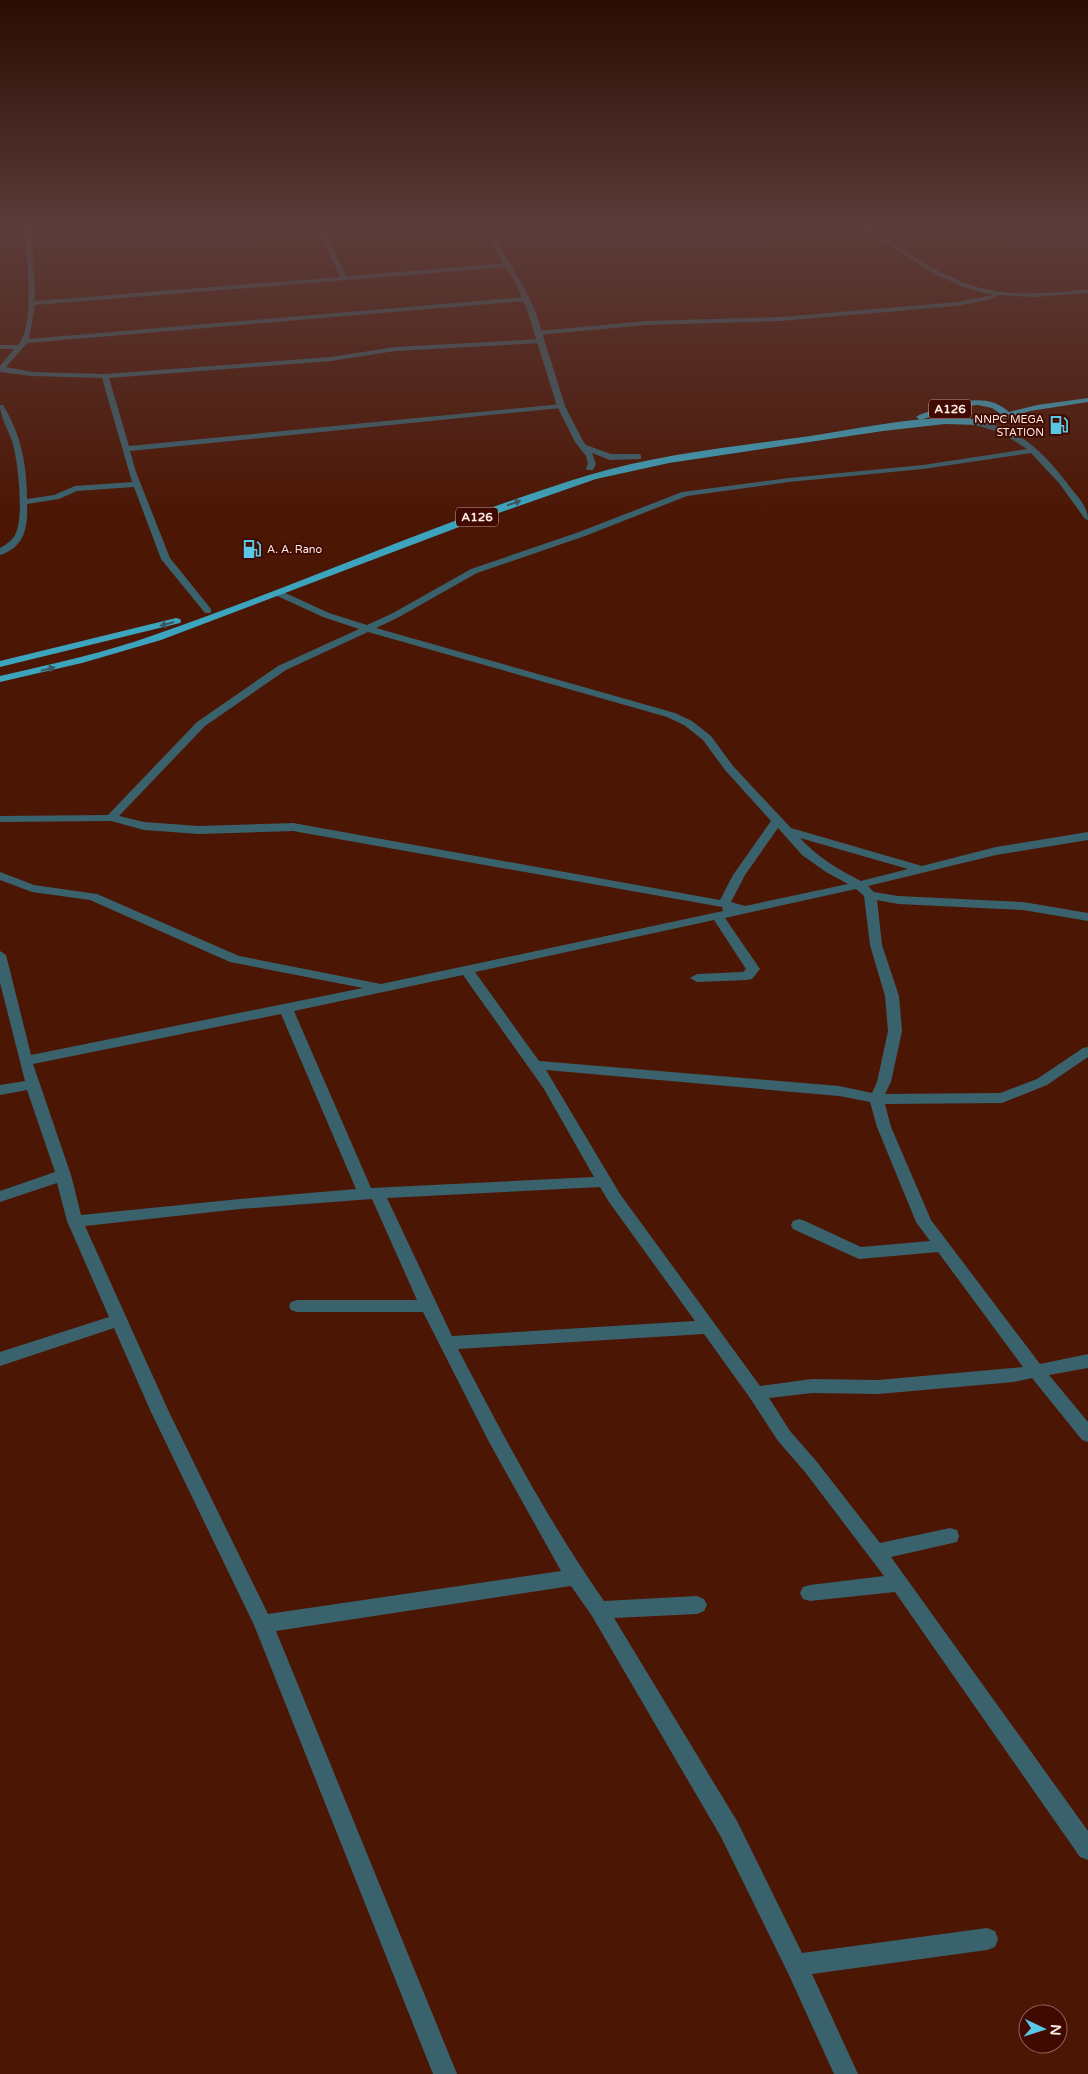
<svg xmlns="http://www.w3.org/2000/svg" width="1088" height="2074" viewBox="0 0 1088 2074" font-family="'Varela Round',sans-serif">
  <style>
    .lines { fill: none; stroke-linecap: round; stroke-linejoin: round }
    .minor { fill: #3a626d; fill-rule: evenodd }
    .tertiary { fill: #3a626d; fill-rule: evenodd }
    .trunk { fill: #3da4be; fill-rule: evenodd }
    .oneway { fill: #3e575f }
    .labels { text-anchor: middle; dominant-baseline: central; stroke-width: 4; stroke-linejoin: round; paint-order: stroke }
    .far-poi-label { font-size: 11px; fill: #ffece7; stroke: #400a00; text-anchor: end }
    .shield { fill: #400a00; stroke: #c6a8a2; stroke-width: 1 }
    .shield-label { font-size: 12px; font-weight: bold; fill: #ffece7 }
  </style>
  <rect width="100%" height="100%" fill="#4c1604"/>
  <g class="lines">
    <g class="minor">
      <path d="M23 226H29L33 252 35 301 340 277 316 226H322L346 276 508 263 511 265 508 267 35 305 29 339 525 297 528 299 525 301 27 343 6 367 32 372 105 374 331 357 395 347 540 339 543 341 540 343 395 351 331 361 109 378 129 446 561 404 565 406 561 408 130 451 136 472 170 558 211 609V613H205L161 559 134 487 77 491 59 499 27 504C28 527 25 547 0 555V548C7 544 13 540 16 533 24 514 18 460 12 441 8 429 0 417 0 405H3C21 434 27 465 27 499L54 495 75 486 132 482 102 378 32 376 0 372V366L14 349H0V345H18C36 324 27 253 23 226Z"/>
      <polygon points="204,226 210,226 210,239 205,238"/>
      <path d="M859 226H866C902 249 939 277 981 288 1015 297 1053 293 1088 289V293L1034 297 999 295 988 300 957 306 780 321 646 325 538 335 535 333 538 331 646 321 780 317 957 302 993 295 963 287 933 273Z"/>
      <path d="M972 420C978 420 985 422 991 424 1026 433 1049 459 1070 487 1078 497 1088 507 1088 520L1085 519 1059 483 1031 453 923 469 789 482 687 496 585 536 477 573 399 617 376 628 675 713 692 721 711 736 733 766 791 828 922 866 996 847 1088 832V840L996 855 868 886 874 892 898 896 1023 902 1088 913V921L1023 910 898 904 877 900 882 945 899 996 902 1031 891 1082 885 1094 1000 1093 1037 1079 1083 1048 1088 1047V1057L1047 1085 1002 1103 885 1104 891 1127 931 1220 1040 1364 1088 1354V1368L1049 1375 1088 1422V1442L1082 1440 1032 1378 1014 1382 878 1394 812 1393 769 1398 790 1431 817 1462 880 1543 950 1528 957 1530 959 1536 957 1542 891 1557 1088 1831V1860L1080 1857 895 1592 810 1601 803 1599 800 1593 803 1587 810 1585 884 1576 805 1472 778 1441 750 1398 704 1334 458 1349C503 1435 548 1521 604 1601L697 1596 704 1599 707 1605 704 1611 697 1614 614 1618 737 1821 802 1953 987 1928 995 1931 998 1939 995 1947 987 1950 812 1974 858 2074H834L788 1973 721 1837 592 1616 571 1586 276 1631 457 2074H433L254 1625 151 1412 114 1328 0 1366V1352L109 1317 67 1221 57 1183 0 1202V1191L55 1172 27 1090 0 1095V1085L25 1081 0 983V951L6 955 31 1055 363 988 230 962 90 900 32 892 0 880V872L34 885 97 894 239 956 381 984 723 911 722 907 293 831 199 834 144 830 111 821 0 822V816L108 815 197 722 278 666 359 629 323 617 275 595V591H281L329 613 367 625 393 613 471 569 579 532 682 492 789 478 923 465 1027 449 1002 433 972 424ZM368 632 667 717 684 725 703 740 725 770 771 821 733 875 720 900 293 823 199 826 144 822 119 816 205 726 286 670ZM778 828 802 855 826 872 848 884 745 906 731 902 745 875ZM800 838 908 869 861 881C838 869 817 857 800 838ZM856 889 864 896 870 945 885 996 888 1031 877 1082 872 1093 839 1086 539 1061 475 972 714 920 746 969 743 972 697 974 690 978 697 982 747 980 752 979 760 969 725 918ZM463 975 544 1089 594 1177 371 1188 294 1011ZM281 1014 356 1189 240 1199 81 1215 71 1175 33 1064ZM546 1070 839 1096 870 1102 877 1127 916 1222 930 1241 861 1247 805 1221 799 1219 793 1221 791 1225 793 1229 859 1259 938 1252 1023 1367 878 1380 812 1379 760 1386 620 1194ZM600 1187 609 1202 695 1321 452 1336 387 1198ZM372 1199 417 1300H297L291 1302 289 1306 291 1310 297 1312H423L489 1442 561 1571 268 1614 169 1412 85 1226 240 1209Z"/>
    </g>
    <polygon class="tertiary" points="481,226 487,226 522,284 535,310 565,406 583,441 586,445 611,454 638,454 641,455 641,459 610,460 592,453 596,464 593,470 587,470 586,468 588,464 586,456 575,442 557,406 527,310 516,284"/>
    <g class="trunk">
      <path d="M1088 398V402L1030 411 989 424 978 425 945 424 883 431 669 463 596 479 467 524 161 640 82 663 0 682V676C52 664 104 653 154 635 300 585 441 520 589 475 658 454 738 446 810 436 856 429 905 418 953 418L946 412 920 420 916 417C922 413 931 411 938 409 962 401 988 393 1009 412L1037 405ZM978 405 992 408 1002 415C985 420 969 423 954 411L964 406Z"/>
      <polygon points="176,618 180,619 181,621 180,623 0,667 0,661"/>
    </g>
  </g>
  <defs><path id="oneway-solid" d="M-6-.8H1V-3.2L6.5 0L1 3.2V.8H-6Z" transform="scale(1.25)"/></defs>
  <g class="oneway">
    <use href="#oneway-solid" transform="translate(514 503) rotate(-20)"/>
    <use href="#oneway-solid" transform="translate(167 624) rotate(165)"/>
    <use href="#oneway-solid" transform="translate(48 669) rotate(-14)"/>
  </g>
  <linearGradient id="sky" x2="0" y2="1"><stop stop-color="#2a0c02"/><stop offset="0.44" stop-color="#5b3c3a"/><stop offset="1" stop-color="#5b3c3a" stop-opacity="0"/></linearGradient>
  <rect width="1088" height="516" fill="url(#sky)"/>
  <defs>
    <g id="fuel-bare" transform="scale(1.5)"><path d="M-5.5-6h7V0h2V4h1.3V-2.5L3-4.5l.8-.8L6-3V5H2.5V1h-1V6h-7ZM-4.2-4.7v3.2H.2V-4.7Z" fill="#5ac8e5" stroke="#400a00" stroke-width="2.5" paint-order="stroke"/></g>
  </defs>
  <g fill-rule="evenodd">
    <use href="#fuel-bare" x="1059" y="425"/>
    <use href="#fuel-bare" x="252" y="549"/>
  </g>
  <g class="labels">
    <g class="far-poi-label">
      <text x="1044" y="419">NNPC MEGA<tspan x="1044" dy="13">STATION</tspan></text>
      <text x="267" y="549" text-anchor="start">A. A. Rano</text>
    </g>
    <g class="shield">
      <rect x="929" y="399.5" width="42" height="19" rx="4"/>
      <rect x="456" y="507.5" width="42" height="19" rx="4"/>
    </g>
    <g class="shield-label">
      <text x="950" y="409">A126</text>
      <text x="477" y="517">A126</text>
    </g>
  </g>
  <g transform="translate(1043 2029) rotate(94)"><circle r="24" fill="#400a00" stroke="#8c645c"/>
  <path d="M0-4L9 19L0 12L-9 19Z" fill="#5ac8e5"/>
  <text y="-8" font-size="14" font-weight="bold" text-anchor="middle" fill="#ffece7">N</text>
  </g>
</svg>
